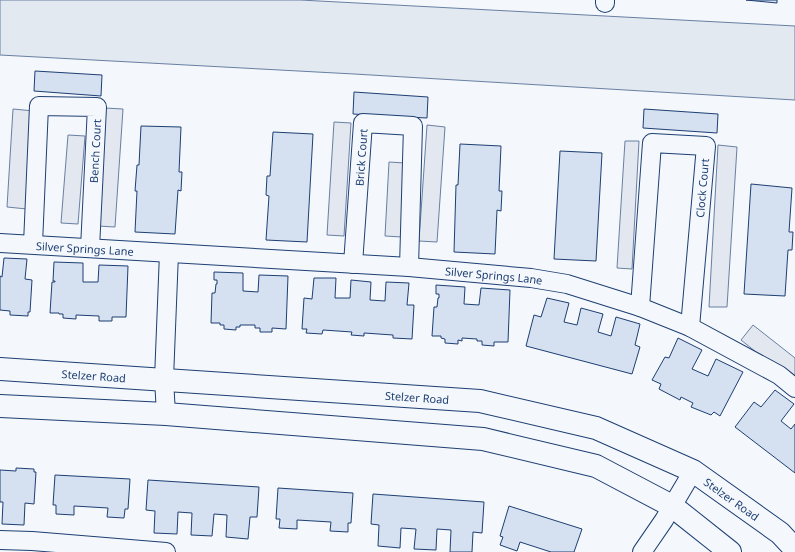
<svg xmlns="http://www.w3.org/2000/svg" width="795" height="552" viewBox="0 0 795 552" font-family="'Noto Sans',sans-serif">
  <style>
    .green { fill: #e3e9f0; stroke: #687fa3 }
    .parking { fill: #e3e8f0; stroke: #687fa3 }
    .building { fill: #d5e0f0; stroke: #1d3f73 }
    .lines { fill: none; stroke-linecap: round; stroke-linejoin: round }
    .minor-casing { stroke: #1d3f73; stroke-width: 20 }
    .primary-casing { stroke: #1d3f73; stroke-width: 24 }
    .minor { stroke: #f4f7fb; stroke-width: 18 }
    .primary { stroke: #f4f7fb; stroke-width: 22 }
    .labels { text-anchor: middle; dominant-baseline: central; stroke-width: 3; stroke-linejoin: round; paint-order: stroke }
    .street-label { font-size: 11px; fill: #1d3f73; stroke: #f4f7fb }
  </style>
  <rect width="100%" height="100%" fill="#f4f7fb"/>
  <polygon class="green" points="0,0 300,0 795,26 795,100 354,74 0,55"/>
  <g class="parking">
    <polygon points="105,108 123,109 115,227 98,226"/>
    <polygon points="13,109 34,111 27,209 7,207"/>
    <polygon points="334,122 351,123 344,236 327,235"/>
    <polygon points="427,125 445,127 437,242 419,241"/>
    <polygon points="68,135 85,136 78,224 61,223"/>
    <polygon points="625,141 639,141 632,269 617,268"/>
    <polygon points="718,145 737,147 727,307 709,307"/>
    <polygon points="389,162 405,163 402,237 385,236"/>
    <polygon points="753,325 795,358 795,383 741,340"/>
  </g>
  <g class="building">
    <polygon points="746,0 777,0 777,3"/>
    <polygon points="35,71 102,75 101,96 34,91"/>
    <polygon points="354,92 428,97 427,118 353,114"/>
    <polygon points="644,109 718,114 717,133 643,128"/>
    <polygon points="141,126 181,127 179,172 182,172 181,191 178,190 175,234 135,232 137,191 135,191 137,165 139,165"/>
    <polygon points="273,132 313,134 307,242 266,240 269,196 266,195 267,176 270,176"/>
    <polygon points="460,144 501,146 499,191 502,191 501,211 497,210 495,254 454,252 456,185 458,185"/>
    <polygon points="560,151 602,153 596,261 554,259"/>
    <polygon points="751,184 792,188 789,232 793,232 792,250 788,250 785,296 744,294"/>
    <polygon points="4,258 27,259 25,279 32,280 30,312 28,312 28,316 10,315 10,311 0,310 0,276 2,277"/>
    <polygon points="54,262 83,263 83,282 98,282 99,265 128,266 126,317 112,317 112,321 99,321 99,316 76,315 76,319 63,318 63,314 59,314 59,313 50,313 52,282 55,282 55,281 53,281"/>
    <polygon points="214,272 243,273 243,291 258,292 259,275 288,276 286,329 272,328 272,332 260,332 260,328 255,328 255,325 240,325 240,327 236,327 236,330 224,329 224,325 220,325 220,323 211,323 212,293 215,293 216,284 217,284 217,280 214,280"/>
    <polygon points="314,278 336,278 335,298 350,298 351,280 371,282 370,300 385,301 386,282 409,283 407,305 414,305 412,339 393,338 393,335 364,333 364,336 351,335 352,332 323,330 322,334 306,333 307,329 302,329 304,298 312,299"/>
    <polygon points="436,285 465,287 464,304 479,305 481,288 510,290 508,342 494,342 494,346 482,345 482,341 477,341 477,339 462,338 462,341 458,340 458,344 445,343 445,339 441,338 441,336 432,336 434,307 437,307 438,298 439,298 439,294 436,294"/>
    <polygon points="547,298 569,303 564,322 577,325 581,308 603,314 598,332 611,336 616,317 640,324 635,345 640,347 632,374 526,346 534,315 541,317"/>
    <polygon points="678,338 702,350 692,369 708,376 716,359 743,372 720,416 714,412 711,415 691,407 693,403 681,397 680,400 659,389 661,384 652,380 665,357 669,358"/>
    <polygon points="775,390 794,404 781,421 791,429 795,424 795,473 735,427 754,402 761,407"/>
    <polygon points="16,468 34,469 34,472 36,472 34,504 25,503 24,525 2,524 3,502 0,502 0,470 16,471"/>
    <polygon points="55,475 130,479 128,509 125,509 124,518 107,517 108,508 74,506 74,515 56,514 56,505 53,505"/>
    <polygon points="148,480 259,487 257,517 250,517 248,539 226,537 227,515 214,514 212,536 191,535 192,513 178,512 177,534 154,533 155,511 146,510"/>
    <polygon points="278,488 353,493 351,523 348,523 348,532 330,531 331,522 297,520 297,529 279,528 280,519 276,519"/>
    <polygon points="373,494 484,502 482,533 473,532 472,552 450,552 451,530 437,529 436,550 414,549 416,529 401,528 400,548 378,546 379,525 371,524"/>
    <polygon points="509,506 582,529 574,552 551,552 520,542 517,551 500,545 503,537 500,536"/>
  </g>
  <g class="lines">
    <g class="minor-casing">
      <g id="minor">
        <polyline points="605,3 605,0"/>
        <path id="s1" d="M0 243 409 267 531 278 567 284 640 307 690 327 779 375 795 388"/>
        <polyline points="33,244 39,106 97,107 90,248"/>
        <path id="s2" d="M353 264 363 123 413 126 409 267"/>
        <polyline points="640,307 652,143 706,146 690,327"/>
        <polyline points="166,414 164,379 169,253"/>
        <polyline points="0,540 32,541 166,552"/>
        <polyline points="642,552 664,520 693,471"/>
      </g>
    </g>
    <g class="primary-casing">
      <g id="primary">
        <path id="s3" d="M0 369 480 401 596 428 693 471 780 533 795 549"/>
        <polyline points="0,406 166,414 483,439 596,466 672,506 730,552"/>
      </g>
    </g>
    <use href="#minor" class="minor"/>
    <use href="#primary" class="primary"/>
  </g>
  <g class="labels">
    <g class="street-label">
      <text transform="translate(95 151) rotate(-87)">Bench Court</text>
      <text stroke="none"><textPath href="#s2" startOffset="107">Brick Court</textPath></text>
      <text transform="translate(702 188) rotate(-85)">Clock Court</text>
      <text stroke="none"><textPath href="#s1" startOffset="85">Silver Springs Lane</textPath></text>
      <text stroke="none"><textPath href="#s1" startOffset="495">Silver Springs Lane</textPath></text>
      <text stroke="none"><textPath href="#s3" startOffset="94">Stelzer Road</textPath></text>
      <text stroke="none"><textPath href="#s3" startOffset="418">Stelzer Road</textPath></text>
      <text stroke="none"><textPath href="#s3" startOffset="754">Stelzer Road</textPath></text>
    </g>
  </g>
</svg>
